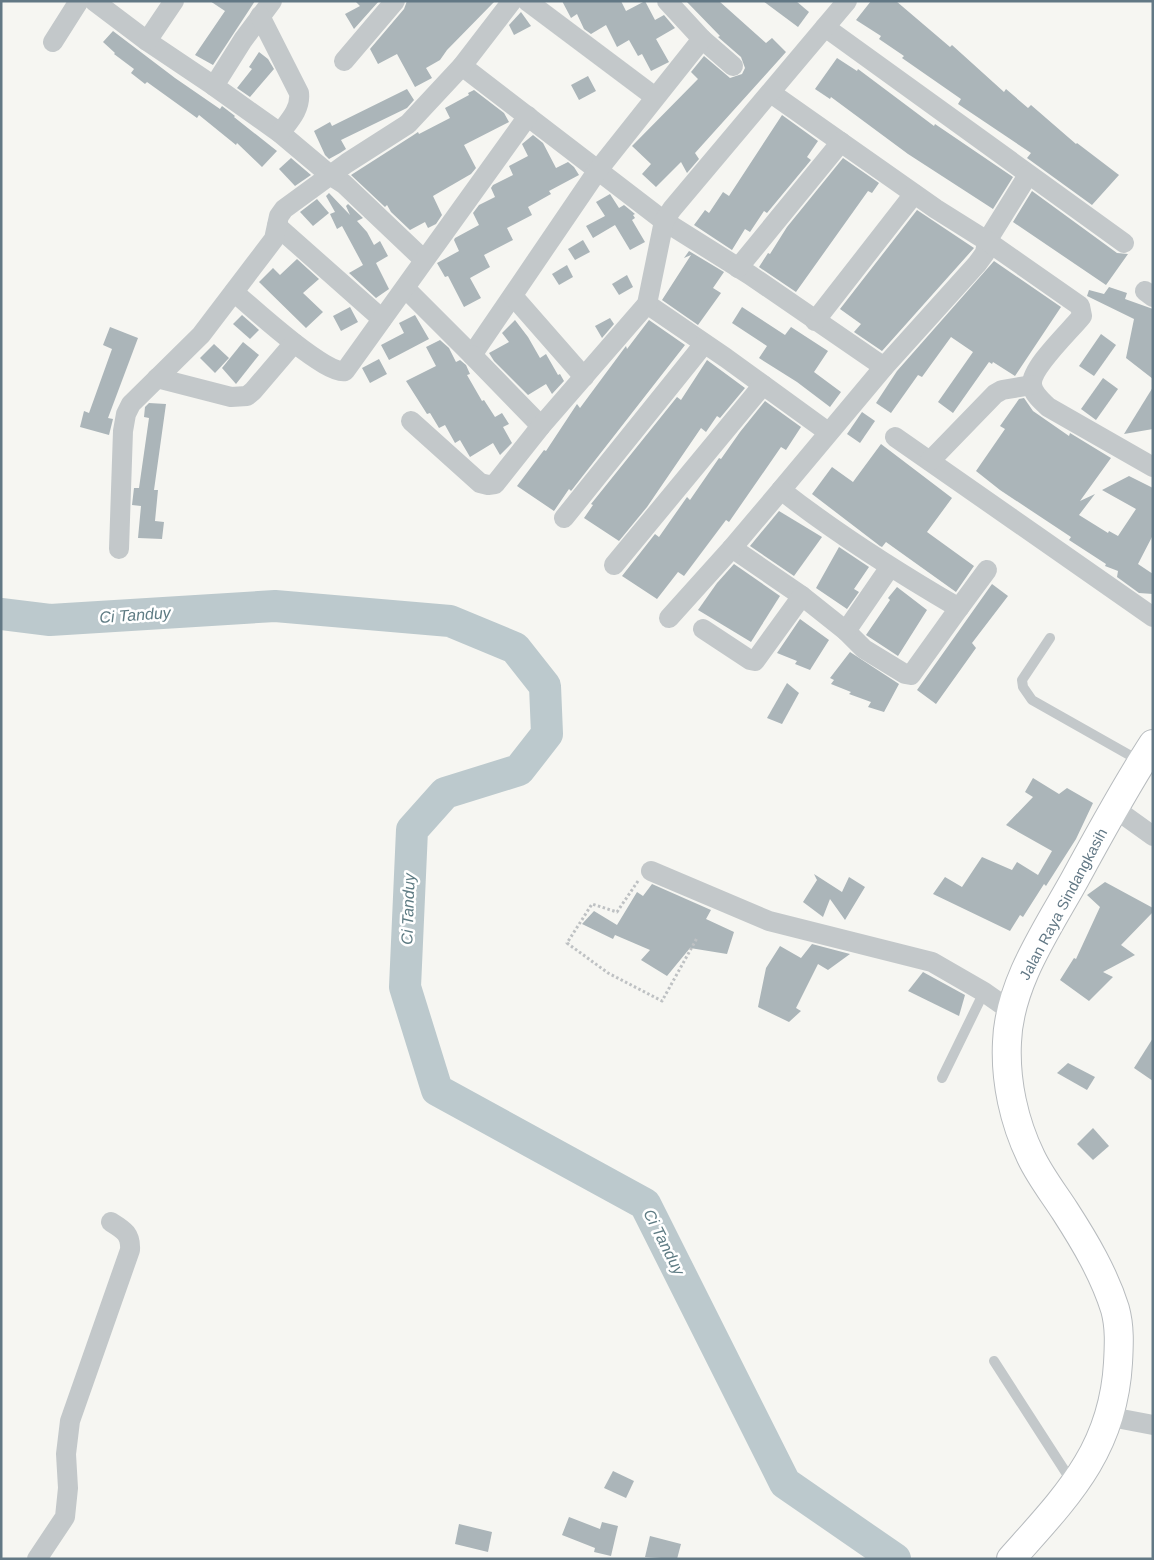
<svg xmlns="http://www.w3.org/2000/svg" width="1154" height="1560" viewBox="0 0 1154 1560" font-family="Helvetica,sans-serif">
  <style>
    .lines { fill: none; stroke-linecap: round; stroke-linejoin: round }
    .river { stroke: #bcc9cd; stroke-width: 32 }
    .building { fill: #abb5b9 }
    .highway-casing { stroke: #b7bbbe; stroke-width: 30 }
    .path { stroke: #bec1c3; stroke-width: 3; stroke-dasharray: 2.5 2.5; stroke-linecap: butt }
    .lane { stroke: #c3c8ca; stroke-width: 10 }
    .street { stroke: #c3c8ca; stroke-width: 20 }
    .highway { stroke: #fff; stroke-width: 28 }
    .labels { text-anchor: middle; dominant-baseline: central; stroke-width: 5; stroke-linejoin: round; paint-order: stroke }
    .street-label { font-size: 15px; fill: #627885; stroke: #fff }
    .water-label { font-size: 16px; font-style: italic; fill: #5e7b83; stroke: #fff }
  </style>
  <rect width="100%" height="100%" fill="#f6f6f2"/>
  <g class="lines">
    <polyline class="river" points="1,614 50,620 275,606 450,621 515,648 545,686 547,734 519,770 445,793 412,830 405,987 437,1090 645,1204 785,1483 895,1559"/>
  </g>
  <g class="building">
    <polygon points="210,1 255,1 213,65 195,55 225,11"/>
    <polygon points="355,1 379,1 354,29 345,14 360,6"/>
    <polygon points="407,1 495,1 447,50 440,60 426,68 432,78 415,87 397,54 378,64 370,49 404,9"/>
    <polygon points="562,1 621,1 626,11 645,1 655,20 664,15 675,28 656,39 669,62 651,71 642,54 638,56 629,40 617,47 606,25 591,34 584,29 577,14 571,18"/>
    <polygon points="686,1 719,1 766,43 772,38 786,52 695,153 699,159 687,173 681,162 656,187 642,174 651,164 632,146 698,79 691,72 704,56 730,78 742,74 745,68 741,57 718,37 720,36"/>
    <polygon points="763,1 796,1 809,12 798,27"/>
    <polygon points="871,1 896,1 950,47 952,45 1004,92 1006,89 1028,108 1031,105 1076,144 1077,143 1119,175 1092,205 1027,158 1031,153 958,104 961,99 902,58 904,56 879,39 881,36 856,20"/>
    <polygon points="521,12 531,26 514,35 509,25"/>
    <polygon points="113,31 175,78 220,109 222,106 235,116 234,117 277,151 262,167 237,143 236,145 199,115 197,118 147,82 145,84 131,73 134,69 114,54 115,53 103,42"/>
    <polygon points="259,52 268,59 274,69 250,97 237,88 252,69 249,67"/>
    <polygon points="837,58 857,71 858,69 934,126 935,124 1013,177 993,209 908,154 831,97 830,99 815,89"/>
    <polygon points="588,76 596,91 579,100 571,85"/>
    <polygon points="407,89 414,100 407,108 341,140 346,149 340,153 329,159 325,155 314,131 330,122 332,126"/>
    <polygon points="474,90 504,113 509,122 464,145 476,168 471,174 433,196 442,215 436,224 428,228 425,222 410,230 391,212 387,205 385,207 351,175 412,136 418,132 419,134 450,118 445,108 469,95 468,93"/>
    <polygon points="782,115 818,141 807,157 811,160 767,213 764,211 750,232 745,229 732,250 694,225 705,210 709,213 723,192 729,196"/>
    <polygon points="533,135 543,143 556,168 568,162 574,167 579,175 549,191 551,194 528,207 532,215 507,228 513,240 484,255 490,267 470,278 481,298 464,307 448,276 445,277 437,263 459,251 454,240 455,238 479,225 473,213 479,205 495,197 491,188 493,185 513,175 509,166 528,156 522,144"/>
    <polygon points="291,158 311,175 295,186 279,169"/>
    <polygon points="843,158 879,183 872,193 868,191 796,292 759,267 768,253 770,254 787,227"/>
    <polygon points="1032,191 1117,253 1128,254 1106,285 1013,222"/>
    <polygon points="329,193 350,215 346,206 348,204 363,218 357,221 367,232 374,245 380,241 388,256 376,263 389,289 376,298 349,273 363,265 342,226 337,229 330,214 335,212 326,196"/>
    <polygon points="610,194 619,208 624,205 635,214 633,215 635,218 632,220 645,242 630,250 615,225 593,238 586,226 605,216 596,202"/>
    <polygon points="317,199 329,213 313,226 300,212"/>
    <polygon points="917,210 974,248 882,351 854,332 861,324 840,309"/>
    <polygon points="583,240 590,252 575,260 568,249"/>
    <polygon points="689,251 724,272 713,288 721,293 698,325 662,300 691,255 684,258"/>
    <polygon points="297,259 319,279 303,293 323,312 306,328 259,282 273,268 280,275"/>
    <polygon points="994,261 1061,307 1015,376 993,362 992,364 989,362 953,413 938,402 973,352 951,337 922,377 918,375 891,413 876,403 897,371"/>
    <polygon points="567,265 573,277 559,285 552,274"/>
    <polygon points="627,275 633,287 619,295 612,284"/>
    <polygon points="1109,287 1127,293 1125,299 1153,309 1153,379 1126,358 1134,319 1087,296 1089,290 1104,294"/>
    <polygon points="350,307 358,322 341,331 333,316"/>
    <polygon points="742,307 785,335 791,327 828,351 814,372 841,392 830,407 797,382 759,358 767,346 732,323"/>
    <polygon points="242,315 259,330 250,339 233,324"/>
    <polygon points="415,315 429,339 389,360 381,345 404,333 399,323"/>
    <polygon points="610,318 614,324 602,338 595,326"/>
    <polygon points="515,320 528,337 540,358 546,354 558,375 560,374 564,381 552,394 546,384 528,395 494,361 489,353 509,342 502,333"/>
    <polygon points="649,320 685,345 571,491 569,489 554,511 517,486 544,450 546,451 577,404 580,408 623,350 626,346 627,349"/>
    <polygon points="110,327 138,338 108,418 113,419 109,435 80,427 84,411 89,413 112,349 103,345"/>
    <polygon points="1101,334 1116,345 1094,376 1079,366"/>
    <polygon points="440,340 449,348 456,362 460,360 466,365 470,374 467,375 482,401 484,400 495,417 502,413 509,424 503,427 512,443 500,455 493,443 470,457 460,440 455,443 445,425 439,428 430,413 427,414 406,381 436,366 426,347"/>
    <polygon points="243,342 259,355 236,384 222,368"/>
    <polygon points="214,344 229,358 215,373 200,358"/>
    <polygon points="379,359 387,374 370,383 362,368"/>
    <polygon points="707,360 745,388 720,418 717,416 706,432 701,428 647,507 619,541 584,518 593,505 591,504 677,397 681,400"/>
    <polygon points="1103,378 1118,389 1096,420 1081,409"/>
    <polygon points="1153,387 1153,429 1124,434"/>
    <polygon points="1024,398 1033,411 1069,436 1070,433 1111,458 1080,501 1095,494 1079,515 1108,533 1109,531 1118,536 1136,509 1102,490 1129,476 1153,488 1153,535 1138,564 1153,574 1153,594 1139,593 1117,577 1118,571 1105,566 1106,564 1069,540 1071,537 1000,490 976,471 1005,429 1000,426 1019,399"/>
    <polygon points="765,401 801,427 786,450 781,447 729,522 726,520 684,576 678,572 657,599 622,576 655,534 659,537 687,497 690,500 719,458 721,459 740,432"/>
    <polygon points="149,403 166,404 154,490 158,490 155,521 164,522 162,539 138,538 141,506 132,505 134,488 139,488 149,418 144,417 145,407"/>
    <polygon points="862,412 875,421 860,443 847,434"/>
    <polygon points="881,444 952,498 927,532 974,566 956,592 886,542 882,547 880,546 812,494 832,467 853,482"/>
    <polygon points="779,511 822,537 794,576 750,546"/>
    <polygon points="839,547 869,567 854,589 859,592 847,609 816,588"/>
    <polygon points="734,564 780,596 751,642 698,610 717,583"/>
    <polygon points="992,584 1008,596 972,643 976,648 936,704 917,690"/>
    <polygon points="897,587 927,610 898,656 866,635 890,600 888,598"/>
    <polygon points="800,619 829,640 810,670 795,664 797,661 777,653"/>
    <polygon points="850,652 899,684 884,712 868,707 871,702 849,694 851,692 831,684 834,680 830,678"/>
    <polygon points="787,683 799,693 782,724 767,718"/>
    <polygon points="1033,778 1059,794 1067,788 1093,803 1076,839 1046,886 1044,884 1023,917 1020,915 1010,931 933,894 945,877 962,887 982,857 1012,870 1017,862 1038,875 1052,851 1006,825 1033,797 1025,792"/>
    <polygon points="814,874 842,892 849,877 865,887 845,920 830,899 823,917 803,902 817,880"/>
    <polygon points="1105,882 1153,908 1153,912 1121,945 1135,955 1103,972 1113,977 1089,1001 1060,980 1074,958 1076,959 1100,907 1087,895"/>
    <polygon points="652,884 711,910 706,919 734,932 727,954 690,948 667,976 641,960 650,950 615,935 613,939 582,924 594,911 617,925 637,892 643,896"/>
    <polygon points="812,944 850,954 828,970 818,964 796,1008 801,1011 789,1022 758,1007 766,968 780,946 801,958"/>
    <polygon points="923,972 965,995 959,1016 908,991"/>
    <polygon points="1153,1038 1153,1081 1134,1068"/>
    <polygon points="1068,1063 1095,1077 1087,1090 1057,1073"/>
    <polygon points="1093,1128 1109,1146 1093,1160 1077,1144"/>
    <polygon points="613,1471 634,1481 626,1498 604,1488"/>
    <polygon points="569,1517 600,1529 602,1522 618,1526 611,1556 594,1552 595,1548 562,1535"/>
    <polygon points="459,1524 492,1532 488,1552 455,1544"/>
    <polygon points="650,1536 681,1544 677,1559 645,1557"/>
  </g>
  <g class="lines">
    <g class="highway-casing">
      <path id="highway" d="M1011 1559C1066 1497 1113 1451 1118 1363 1119 1345 1120 1327 1115 1309 1104 1274 1085 1242 1065 1211 1054 1194 1040 1176 1031 1157 1014 1122 1005 1081 1007 1042 1009 983 1048 928 1075 879 1100 833 1125 787 1153 744"/>
    </g>
    <polyline class="path" points="638,881 617,912 592,904 567,943 608,973 662,1001 697,938"/>
    <g class="lane">
      <polyline points="1050,638 1022,680 1023,687 1032,700 1140,761"/>
      <polyline points="942,1078 984,992"/>
      <polyline points="994,1361 1072,1482"/>
    </g>
    <g class="street">
      <polyline points="94,1 147,41 214,86"/>
      <polyline points="272,1 243,40 214,86 280,133 330,175 344,184 424,260"/>
      <polyline points="527,1 655,97"/>
      <path d="M260 16 299 93C301 109 289 121 280 133"/>
      <polyline points="825,27 1124,243"/>
      <polyline points="702,39 733,66"/>
      <polyline points="147,41 174,1"/>
      <polyline points="53,42 79,1"/>
      <polyline points="344,61 395,1"/>
      <polyline points="462,66 664,221 750,275 884,367 977,264 985,253 987,241 1028,175"/>
      <path d="M771 93 936 209 987 241 1080 306 1082 316C1071 330 1030 368 1032 385 1033 394 1042 401 1048 407L1153 467"/>
      <polyline points="277,226 382,319"/>
      <polyline points="738,268 841,142"/>
      <polyline points="405,288 472,355 598,170 702,39 667,1"/>
      <polyline points="1145,291 1153,297"/>
      <path d="M234 292C251 307 327 376 345 371L528 116"/>
      <polyline points="513,296 584,377"/>
      <polyline points="647,304 726,358 828,432"/>
      <polyline points="815,321 914,194"/>
      <polyline points="472,355 541,426"/>
      <path d="M884 367 781 490C837 534 897 572 959 608L911 675 905 674 864 649 846 631 890 567"/>
      <polyline points="157,378 231,397 247,396 253,391 294,343"/>
      <polyline points="411,421 480,483 488,485 495,484 541,426 647,304 664,221 672,209 847,1"/>
      <polyline points="895,437 1153,617"/>
      <polyline points="930,461 995,394 1002,390 1032,385"/>
      <polyline points="564,518 704,344"/>
      <polyline points="732,548 802,596 846,631"/>
      <polyline points="119,549 123,431 126,414 131,404 201,335 274,239 279,216 284,209 347,163 408,124 462,66 512,1"/>
      <polyline points="614,565 763,385"/>
      <polyline points="959,608 987,570"/>
      <polyline points="669,618 732,548 781,490"/>
      <polyline points="703,629 750,660 755,661 802,596"/>
      <polyline points="1114,808 1153,836"/>
      <polyline points="651,871 769,921 932,962 984,992 1011,1011"/>
      <polyline points="1111,1417 1153,1425"/>
      <path d="M37 1559 65 1517 68 1488 66 1454 70 1421 130 1250C131 1234 124 1230 111 1222"/>
    </g>
    <use href="#highway" class="highway"/>
  </g>
  <g class="labels">
    <g class="street-label">
      <text transform="translate(1063 904) rotate(-62)">Jalan Raya Sindangkasih</text>
    </g>
    <g class="water-label">
      <text transform="translate(135 615) rotate(-4)">Ci Tanduy</text>
      <text transform="translate(408 909) rotate(-88)">Ci Tanduy</text>
      <text transform="translate(664 1242) rotate(63)">Ci Tanduy</text>
    </g>
  </g>
  <rect width="1154" height="1560" fill="none" stroke="#627885" stroke-width="5"/>
</svg>
